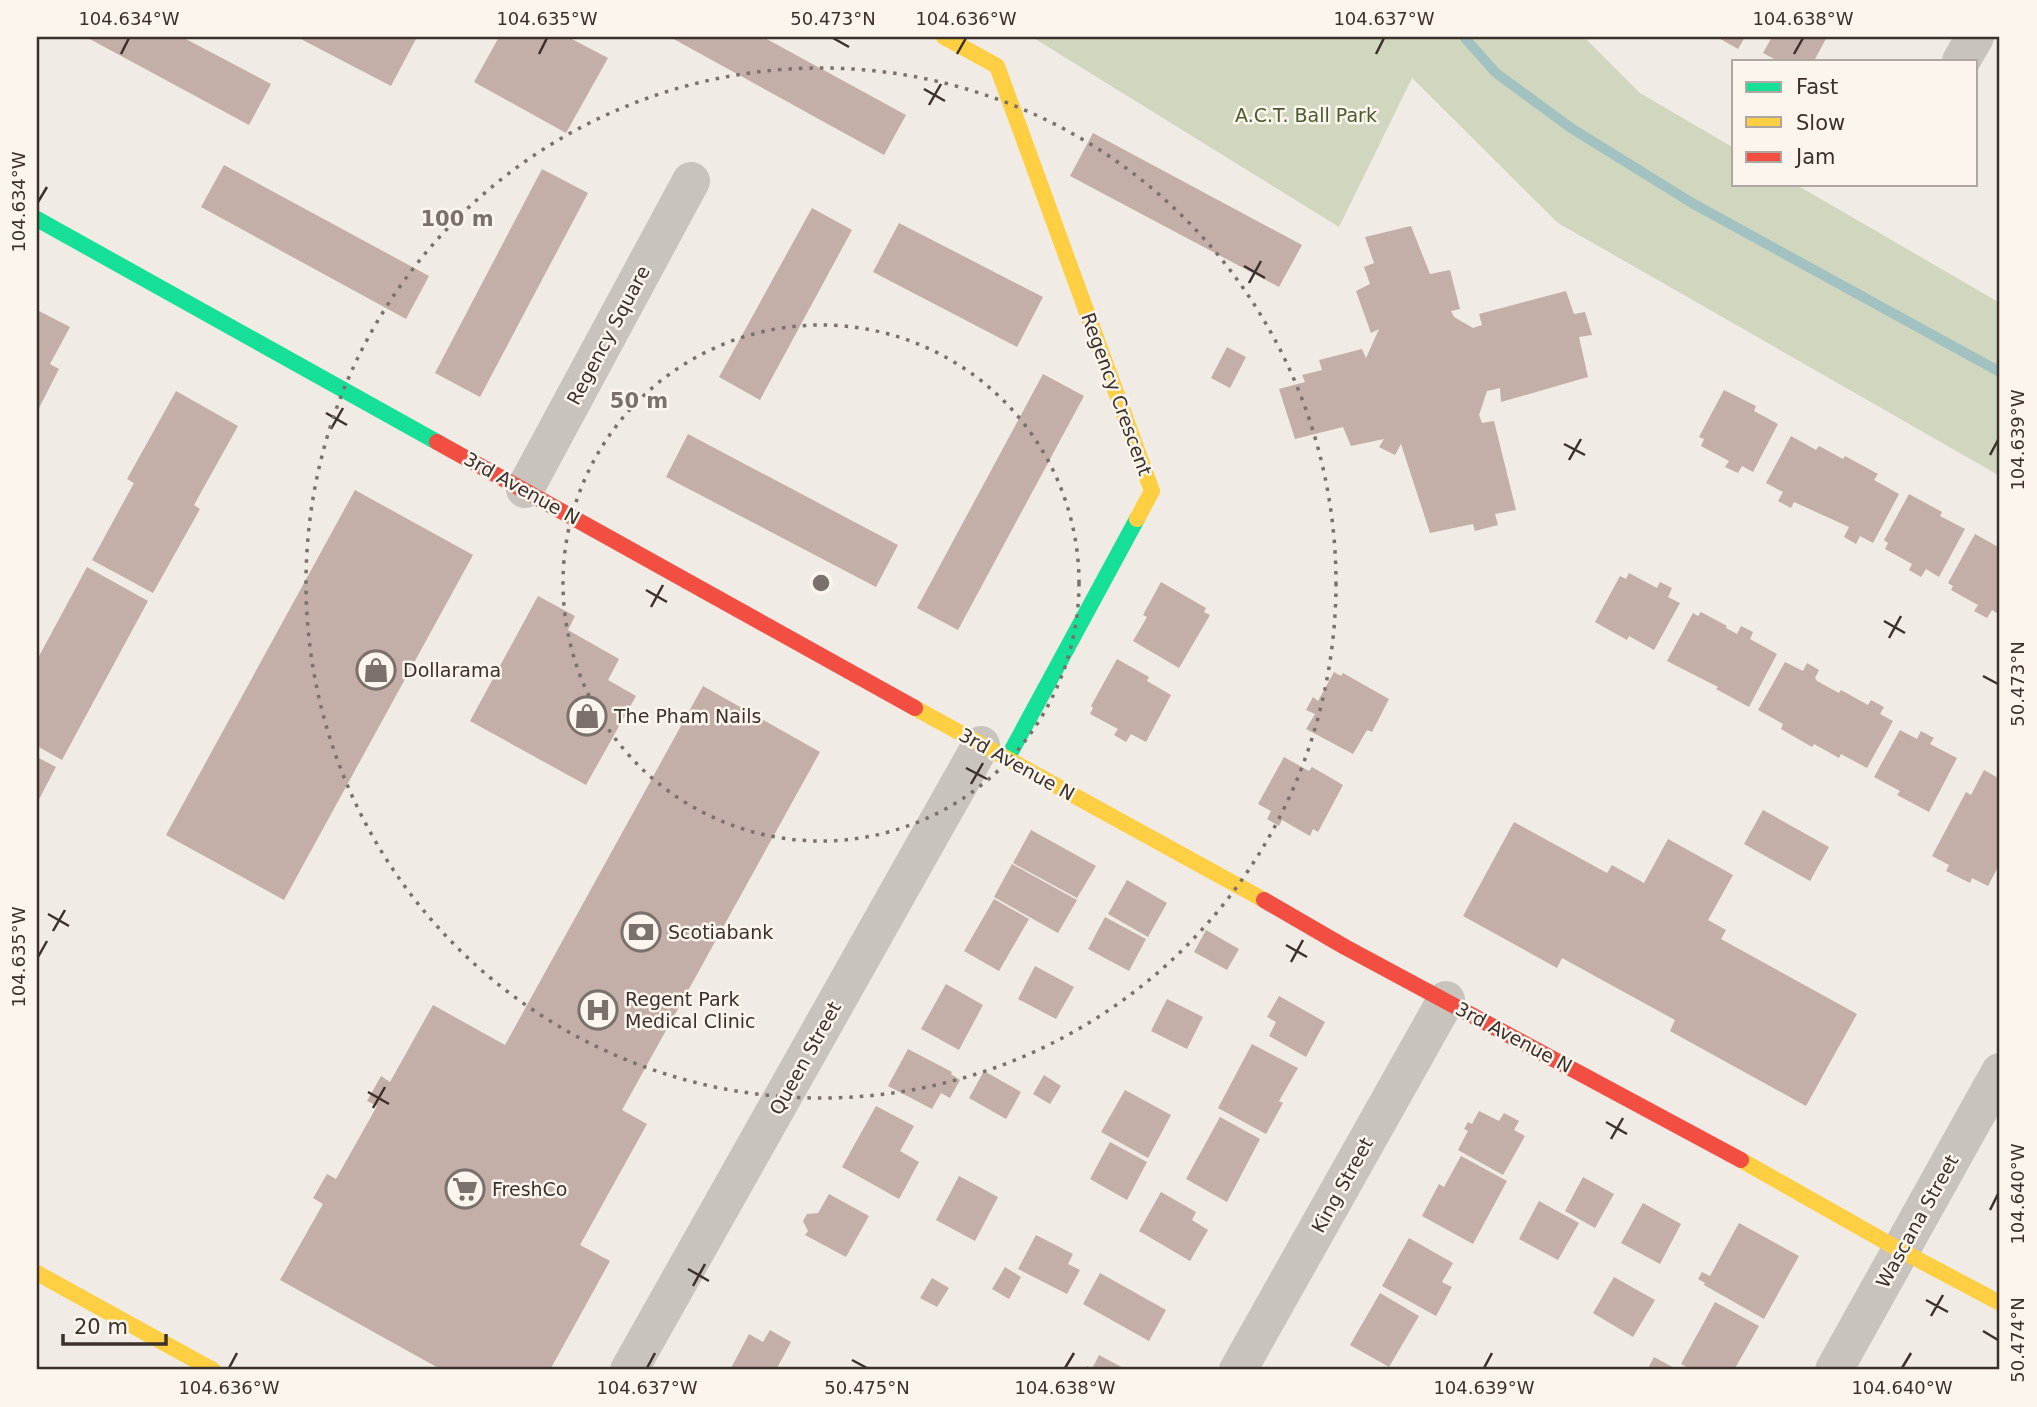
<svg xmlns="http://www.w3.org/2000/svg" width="2037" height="1407" viewBox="0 0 2037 1407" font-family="'DejaVu Sans',sans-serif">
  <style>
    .green { fill: #d1d6bf }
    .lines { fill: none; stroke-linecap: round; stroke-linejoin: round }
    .stream { stroke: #a1c2c1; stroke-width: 10 }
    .building { fill: #c3afa7 }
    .street { stroke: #c9c3be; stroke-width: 38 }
    .fast { stroke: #16e098; stroke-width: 16 }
    .slow { stroke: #ffcf43; stroke-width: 16 }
    .jam { stroke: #f24e42; stroke-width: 16 }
    .ticks { fill: none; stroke: #3b302b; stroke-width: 2.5 }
    .ring { fill: none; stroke: #7a716c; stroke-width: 3.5; stroke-dasharray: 3.5 7 }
    .labels { text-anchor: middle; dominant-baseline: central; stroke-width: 5; stroke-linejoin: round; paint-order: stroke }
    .park-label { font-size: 19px; fill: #4a5a2e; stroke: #fbf5ee }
    .street-label { font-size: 19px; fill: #3b302b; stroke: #fbf5ee }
    .poi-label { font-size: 19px; fill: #3b302b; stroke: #fbf5ee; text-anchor: start }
    .centre { fill: #7a716c; stroke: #fbf5ee; stroke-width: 3.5 }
    .ring-label { font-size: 21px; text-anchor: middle; font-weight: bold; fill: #7a716c; stroke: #fbf5ee; stroke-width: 5; stroke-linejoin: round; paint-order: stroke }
    .neatline { fill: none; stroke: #3b302b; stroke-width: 2.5 }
    .ticks-label { font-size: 18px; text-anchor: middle; fill: #3b302b }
  </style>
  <rect width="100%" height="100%" fill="#f0ebe5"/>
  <polygon class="green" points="1032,37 1584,37 1640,93 1734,148 1734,184 1795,184 2000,303 2000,476 1558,223 1412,78 1339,227"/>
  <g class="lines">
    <polyline class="stream" points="1464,37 1496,73 1571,128 1692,203 2000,372"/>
  </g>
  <g class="building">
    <polygon points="86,37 182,37 271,84 249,125"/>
    <polygon points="297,37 417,37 391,86"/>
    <polygon points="499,37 568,37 608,58 566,133 474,82"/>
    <polygon points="670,37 763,37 906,115 884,155"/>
    <polygon points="1717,37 1745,37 1738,49"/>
    <polygon points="1772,37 1827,37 1814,61 1778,61 1763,53"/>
    <polygon points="1093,133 1302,245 1279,287 1070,176"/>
    <polygon points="224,165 429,276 406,319 201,207"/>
    <polygon points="542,169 588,193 480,397 435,373"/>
    <polygon points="812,208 852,230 760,400 719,377"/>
    <polygon points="899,223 1043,297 1017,347 873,272"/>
    <polygon points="1411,226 1430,274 1450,270 1460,309 1451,311 1454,317 1473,328 1482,325 1479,314 1566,291 1574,314 1585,312 1592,335 1579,337 1588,377 1501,402 1500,388 1487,391 1479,415 1482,423 1494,421 1516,510 1495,514 1498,525 1475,531 1473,524 1430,533 1401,444 1395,455 1379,447 1384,439 1351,446 1343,427 1295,439 1279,389 1305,382 1302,375 1322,370 1319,360 1362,349 1366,358 1379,329 1371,333 1356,291 1370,284 1364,267 1374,263 1365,237"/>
    <polygon points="37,310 70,327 50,364 59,369 37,412"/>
    <polygon points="1227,347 1246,357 1230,388 1211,378"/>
    <polygon points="1043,374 1084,396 958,630 917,608"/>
    <polygon points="1724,390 1756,406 1754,411 1778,424 1753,472 1742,466 1738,473 1725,467 1729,461 1701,446 1704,439 1699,437"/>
    <polygon points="176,391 238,426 194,505 200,509 153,593 92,560 134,483 127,479"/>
    <polygon points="688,434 898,545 876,587 666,477"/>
    <polygon points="1791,436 1816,450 1819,446 1843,459 1845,456 1878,474 1874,480 1899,494 1873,543 1860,536 1856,544 1844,537 1849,527 1794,502 1791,508 1778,501 1783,492 1766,483"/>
    <polygon points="355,490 473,555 284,900 166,835"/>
    <polygon points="1909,494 1942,512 1940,516 1965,529 1939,577 1926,569 1921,577 1909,570 1912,564 1885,549 1888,543 1884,540"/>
    <polygon points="1975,534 2000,548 2000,615 1992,610 1987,618 1974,611 1978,605 1951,590 1953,586 1948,583"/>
    <polygon points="87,567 148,601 62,760 37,746 37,660"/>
    <polygon points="1629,573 1657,588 1660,582 1672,588 1668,597 1680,603 1654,650 1629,636 1627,640 1595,622 1620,576 1626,579"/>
    <polygon points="1161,582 1206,608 1204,612 1210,615 1179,668 1133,641 1147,617 1143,615"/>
    <polygon points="538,596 575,616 568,630 619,659 608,680 636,696 586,785 470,721"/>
    <polygon points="1701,612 1727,626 1726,628 1737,634 1741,626 1753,632 1750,639 1777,654 1749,707 1716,689 1718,687 1667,661 1693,613 1698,616"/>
    <polygon points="1117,659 1149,677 1147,681 1171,695 1146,742 1131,734 1126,742 1114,735 1118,729 1090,714 1093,708 1091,706"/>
    <polygon points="1785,662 1803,671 1807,663 1819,670 1815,678 1817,681 1839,693 1841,690 1868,705 1871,700 1884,707 1880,714 1893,721 1867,768 1841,754 1839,758 1814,744 1812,747 1781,729 1783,724 1758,710"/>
    <polygon points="1334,672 1341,676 1343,673 1389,699 1372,732 1367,730 1353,754 1306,729 1315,714 1306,710 1313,697 1318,701"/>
    <polygon points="703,686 820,752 622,1110 647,1124 580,1245 610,1261 550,1370 442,1370 280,1280 323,1204 313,1198 327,1174 336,1179 377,1106 367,1101 381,1076 390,1082 433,1005 505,1045"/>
    <polygon points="1900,730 1917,739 1921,731 1934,738 1930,744 1957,758 1929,812 1897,795 1900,791 1874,777"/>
    <polygon points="37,757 56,767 37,803"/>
    <polygon points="1284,757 1309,771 1312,767 1343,785 1318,832 1313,829 1310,836 1282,820 1279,826 1267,819 1271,811 1258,804"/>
    <polygon points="1984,770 2000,779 2000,863 1988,886 1972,878 1970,883 1946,871 1949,865 1932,856 1966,792 1971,795"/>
    <polygon points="1763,810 1829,847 1810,881 1744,844"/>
    <polygon points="1514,822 1607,873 1612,865 1644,883 1668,839 1733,875 1708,920 1726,930 1721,939 1857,1014 1806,1106 1670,1031 1675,1020 1562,958 1557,968 1463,916"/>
    <polygon points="1031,830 1096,866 1077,898 1013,863"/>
    <polygon points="1012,864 1077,900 1058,933 994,897"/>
    <polygon points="1127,880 1167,903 1148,937 1108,914"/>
    <polygon points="994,899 1029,919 999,971 964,951"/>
    <polygon points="1105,917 1146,939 1129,971 1088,949"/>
    <polygon points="1206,930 1239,949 1227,970 1194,952"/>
    <polygon points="1035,966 1074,987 1056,1019 1018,999"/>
    <polygon points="946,984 983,1005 959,1050 921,1029"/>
    <polygon points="1279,996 1325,1022 1306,1057 1269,1036 1276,1022 1267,1017"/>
    <polygon points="1167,999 1203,1017 1187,1049 1151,1031"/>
    <polygon points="1252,1044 1298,1068 1279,1101 1283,1103 1266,1134 1218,1108"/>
    <polygon points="908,1049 952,1072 951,1074 960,1080 950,1098 941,1093 932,1109 888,1086"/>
    <polygon points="984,1071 1021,1092 1006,1119 969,1098"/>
    <polygon points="1044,1075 1061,1086 1050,1104 1033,1094"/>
    <polygon points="1125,1090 1171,1115 1148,1158 1101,1132"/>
    <polygon points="876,1106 914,1126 900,1151 919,1162 899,1199 842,1167"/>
    <polygon points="1479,1111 1499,1121 1504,1113 1519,1121 1514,1130 1525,1136 1503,1175 1458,1150 1468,1131 1464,1129 1468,1122 1472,1124"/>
    <polygon points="1220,1117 1260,1139 1227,1202 1186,1179"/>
    <polygon points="1110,1142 1147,1162 1127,1200 1090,1179"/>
    <polygon points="1461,1156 1507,1181 1473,1244 1422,1216 1439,1184 1444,1187"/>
    <polygon points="959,1176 998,1197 975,1241 936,1220"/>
    <polygon points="1583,1177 1614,1194 1595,1228 1565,1211"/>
    <polygon points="1161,1192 1196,1212 1192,1220 1208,1230 1190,1261 1139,1231"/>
    <polygon points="829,1194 869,1216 846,1257 805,1235 808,1231 803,1221 807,1214 818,1213"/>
    <polygon points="1539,1201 1579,1223 1558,1260 1519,1239"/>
    <polygon points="1643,1203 1681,1224 1660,1264 1621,1243"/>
    <polygon points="1739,1223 1799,1256 1764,1319 1704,1285 1705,1283 1698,1279 1702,1272 1710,1276"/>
    <polygon points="1036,1235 1073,1254 1068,1264 1080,1270 1067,1294 1018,1269"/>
    <polygon points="1409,1238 1453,1263 1442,1282 1452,1287 1436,1316 1382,1286"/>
    <polygon points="1005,1267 1021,1277 1009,1299 992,1289"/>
    <polygon points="1100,1273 1166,1310 1149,1341 1083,1304"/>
    <polygon points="1614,1277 1655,1300 1633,1337 1593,1313"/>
    <polygon points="932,1278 949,1288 937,1307 920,1298"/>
    <polygon points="1380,1293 1419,1316 1389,1367 1350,1345"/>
    <polygon points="1715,1302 1759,1326 1734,1370 1692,1370 1681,1364"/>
    <polygon points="770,1330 791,1342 776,1370 730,1370 749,1334 763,1342"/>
    <polygon points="1099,1355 1127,1370 1085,1370 1087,1366 1092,1369"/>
    <polygon points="1654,1357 1678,1370 1647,1370"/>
  </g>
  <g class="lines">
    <g class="street">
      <polyline points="1961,61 1975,37"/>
      <polyline points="525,489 691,181"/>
      <polyline points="629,1370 981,745"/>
      <polyline points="1238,1370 1446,1000"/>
      <polyline points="1834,1370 2000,1072"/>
    </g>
    <g class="fast">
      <polyline points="37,219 437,442"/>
      <polyline points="1007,759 1137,519"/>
    </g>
    <g class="slow">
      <polyline points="944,37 997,66 1152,491 1137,519"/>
      <polyline points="915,708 1264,900"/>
      <polyline points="1741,1160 1900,1250 2000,1303"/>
      <polyline points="37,1273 213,1370"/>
    </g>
    <g class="jam">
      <polyline points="437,442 915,708"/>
      <polyline points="1264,900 1345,947 1741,1160"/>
    </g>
  </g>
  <path class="ticks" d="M833 38 849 47M121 54 129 38M539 54 547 38M957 54 966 38M1376 54 1384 38M1794 54 1803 38M924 89 945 101M929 105 941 84M38 202 47 187M1244 266 1265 278M1249 283 1261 261M326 413 347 425M331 429 343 408M1564 444 1585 455M1990 455 1998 440M1569 460 1581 439M646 590 667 602M651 607 663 585M1884 621 1905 633M1889 638 1901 616M1983 676 1998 684M966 768 987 779M971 784 983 763M48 914 69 926M53 931 65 910M1286 945 1307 957M38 957 47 941M1291 962 1303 940M368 1092 389 1104M373 1108 385 1087M1606 1122 1627 1134M1611 1139 1623 1118M1990 1210 1998 1194M688 1269 709 1281M693 1286 705 1264M1926 1300 1948 1312M1931 1316 1943 1295M1983 1331 1998 1340M852 1360 867 1368M229 1368 237 1353M647 1368 655 1353M1065 1368 1074 1353M1484 1368 1492 1353M1902 1368 1911 1353"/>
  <g class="ring">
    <circle cx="821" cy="583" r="258"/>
    <circle cx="821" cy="583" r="515"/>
  </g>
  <defs>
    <g id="shop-ring" transform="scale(2.0125)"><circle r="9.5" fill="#fbf5ee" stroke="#7a716c" stroke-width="1.5"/><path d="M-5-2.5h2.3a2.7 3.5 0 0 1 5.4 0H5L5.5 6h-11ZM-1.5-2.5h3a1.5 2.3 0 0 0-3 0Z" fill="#7a716c"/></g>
    <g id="bank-ring" transform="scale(2.0125)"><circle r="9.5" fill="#fbf5ee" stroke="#7a716c" stroke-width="1.5"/><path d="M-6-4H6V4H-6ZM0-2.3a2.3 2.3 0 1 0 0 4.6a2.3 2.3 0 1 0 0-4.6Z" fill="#7a716c"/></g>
    <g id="hospital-ring" transform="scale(2.0125)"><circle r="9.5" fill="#fbf5ee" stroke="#7a716c" stroke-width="1.5"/><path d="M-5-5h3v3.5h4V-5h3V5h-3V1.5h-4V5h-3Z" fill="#7a716c"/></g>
    <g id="supermarket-ring" transform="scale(2.0125)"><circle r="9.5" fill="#fbf5ee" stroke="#7a716c" stroke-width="1.5"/><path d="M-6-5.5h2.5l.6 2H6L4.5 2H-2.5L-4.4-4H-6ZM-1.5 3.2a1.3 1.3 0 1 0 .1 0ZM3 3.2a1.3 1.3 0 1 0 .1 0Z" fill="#7a716c"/></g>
  </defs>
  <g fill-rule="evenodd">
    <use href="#shop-ring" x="376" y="670"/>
    <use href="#shop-ring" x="587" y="716"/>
    <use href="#bank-ring" x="641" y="932"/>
    <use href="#hospital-ring" x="598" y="1010"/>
    <use href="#supermarket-ring" x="465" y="1189"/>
  </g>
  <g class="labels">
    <g class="park-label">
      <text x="1306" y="115">A.C.T. Ball Park</text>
    </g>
    <g class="street-label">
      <text transform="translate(608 335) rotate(-62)">Regency Square</text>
      <text transform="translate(1117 394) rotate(70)">Regency Crescent</text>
      <text transform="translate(522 488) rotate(29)">3rd Avenue N</text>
      <text transform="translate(1017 764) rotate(29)">3rd Avenue N</text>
      <text transform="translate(1514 1037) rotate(28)">3rd Avenue N</text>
      <text transform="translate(805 1058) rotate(-61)">Queen Street</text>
      <text transform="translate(1342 1185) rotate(-61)">King Street</text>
      <text transform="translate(1917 1221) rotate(-61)">Wascana Street</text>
    </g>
    <g class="poi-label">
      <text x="403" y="670">Dollarama</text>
      <text x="614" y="716">The Pham Nails</text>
      <text x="668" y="932">Scotiabank</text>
      <text x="625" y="999">Regent Park<tspan x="625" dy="22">Medical Clinic</tspan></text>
      <text x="492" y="1189">FreshCo</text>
    </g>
  </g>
  <circle cx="821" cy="583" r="10" class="centre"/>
  <g class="ring-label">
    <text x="457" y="226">100 m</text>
    <text x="639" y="408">50 m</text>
  </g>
  <rect width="2037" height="1407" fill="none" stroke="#fbf5ee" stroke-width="77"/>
  <rect x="1732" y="60" width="245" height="126" fill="#fbf5ee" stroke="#aea6a0" stroke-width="2"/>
  <rect x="1746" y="82" width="35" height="10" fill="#16e098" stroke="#aea6a0" stroke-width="2"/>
  <text x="1796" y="94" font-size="21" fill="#3b302b">Fast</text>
  <rect x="1746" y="117" width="35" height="10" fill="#ffcf43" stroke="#aea6a0" stroke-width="2"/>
  <text x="1796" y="130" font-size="21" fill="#3b302b">Slow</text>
  <rect x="1746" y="152" width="35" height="10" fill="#f24e42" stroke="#aea6a0" stroke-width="2"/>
  <text x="1796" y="164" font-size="21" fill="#3b302b">Jam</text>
  <path d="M63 1334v10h103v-10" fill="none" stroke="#3b302b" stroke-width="3.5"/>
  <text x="74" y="1334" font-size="21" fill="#3b302b" stroke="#fbf5ee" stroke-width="5" paint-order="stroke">20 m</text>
  <rect x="38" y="38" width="1960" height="1330" class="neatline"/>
  <g class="ticks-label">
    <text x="129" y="25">104.634°W</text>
    <text x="547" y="25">104.635°W</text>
    <text x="833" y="25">50.473°N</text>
    <text x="966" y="25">104.636°W</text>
    <text x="1384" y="25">104.637°W</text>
    <text x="1803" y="25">104.638°W</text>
    <text transform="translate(19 202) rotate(-90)" y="6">104.634°W</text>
    <text transform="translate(2018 440) rotate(-90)" y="6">104.639°W</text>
    <text transform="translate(2018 684) rotate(-90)" y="6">50.473°N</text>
    <text transform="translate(19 957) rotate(-90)" y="6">104.635°W</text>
    <text transform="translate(2018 1194) rotate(-90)" y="6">104.640°W</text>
    <text transform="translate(2018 1340) rotate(-90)" y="6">50.474°N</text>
    <text x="229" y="1394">104.636°W</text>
    <text x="647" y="1394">104.637°W</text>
    <text x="867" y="1394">50.475°N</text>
    <text x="1065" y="1394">104.638°W</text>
    <text x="1484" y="1394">104.639°W</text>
    <text x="1902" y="1394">104.640°W</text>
  </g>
</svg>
